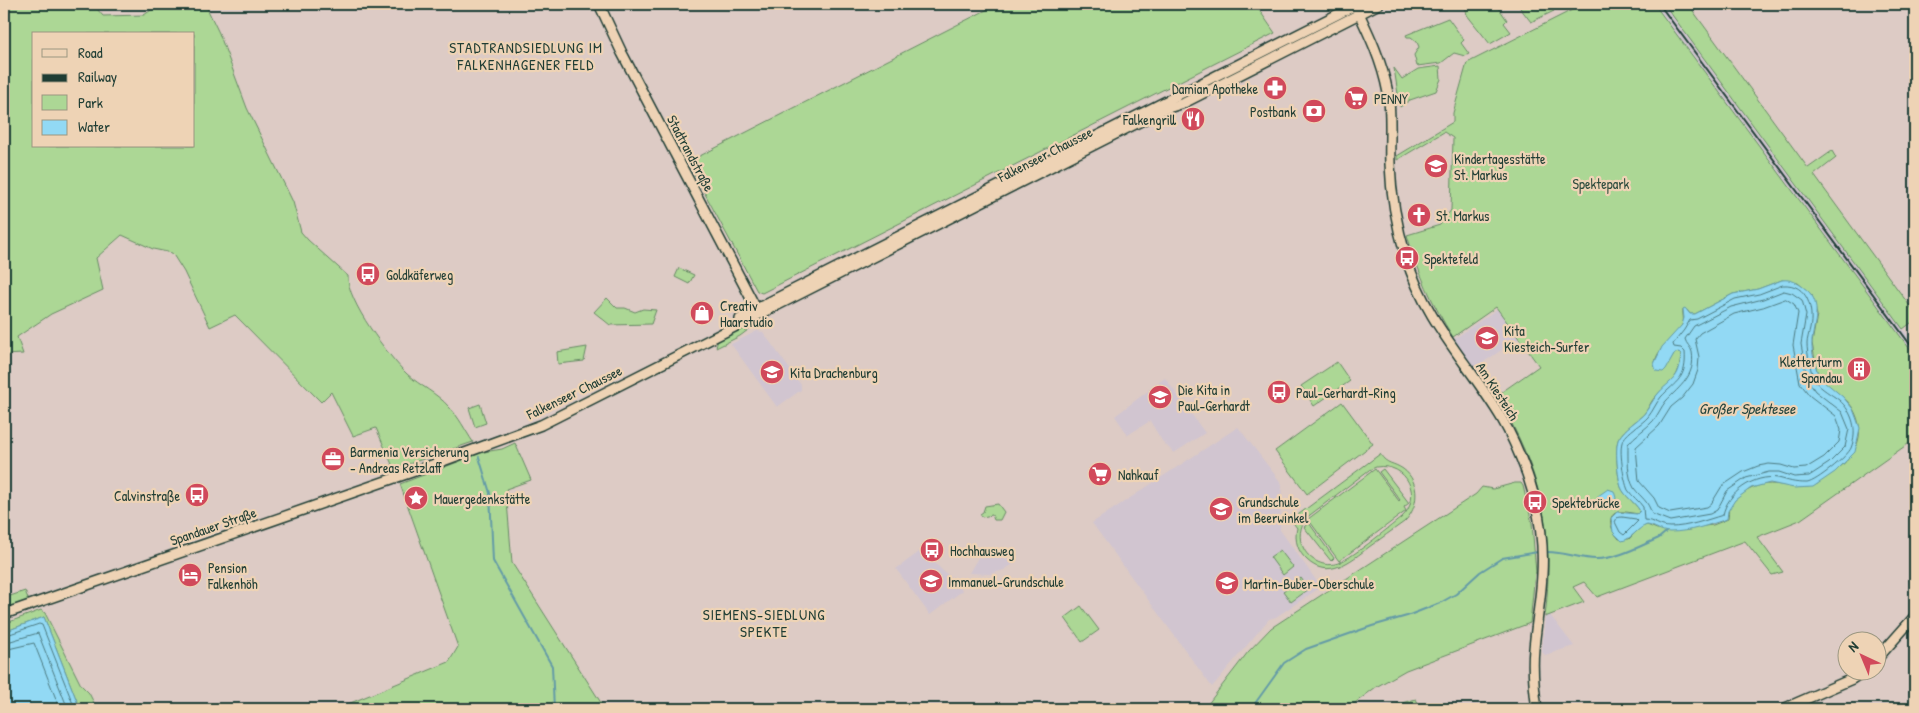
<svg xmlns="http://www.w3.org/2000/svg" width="1919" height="713" viewBox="0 0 1919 713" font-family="'Patrick Hand',sans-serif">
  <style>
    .built { fill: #d1c5d0 }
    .green { fill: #acd795; stroke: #668a64; fill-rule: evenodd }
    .water { fill: #92d9f4; stroke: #649ba7 }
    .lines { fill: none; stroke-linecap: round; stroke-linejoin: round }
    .shore { stroke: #4d7b81; stroke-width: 1 }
    .stream { stroke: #649ba7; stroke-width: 2 }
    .secondary-casing { stroke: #1f3d34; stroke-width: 12 }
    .secondary { stroke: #eed3b5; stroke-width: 9 }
    .rail { stroke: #1f3d34; stroke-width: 2 }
    .labels { text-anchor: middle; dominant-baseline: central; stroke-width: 4.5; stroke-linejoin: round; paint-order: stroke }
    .poi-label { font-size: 14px; fill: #1f3d34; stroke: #eed3b5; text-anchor: start }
    .street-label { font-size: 14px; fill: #1f3d34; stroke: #eed3b5 }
    .park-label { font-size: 14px; fill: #2d4c3e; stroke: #eed3b5 }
    .neighbourhood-label { font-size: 15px; letter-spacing: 1px; fill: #1f3d34; stroke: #eed3b5 }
    .water-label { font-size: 15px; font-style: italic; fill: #25453e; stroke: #eed3b5 }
  </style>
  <rect width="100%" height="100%" fill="#ddcbc5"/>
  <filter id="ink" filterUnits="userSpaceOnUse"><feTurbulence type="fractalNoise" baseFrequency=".02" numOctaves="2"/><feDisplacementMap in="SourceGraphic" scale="10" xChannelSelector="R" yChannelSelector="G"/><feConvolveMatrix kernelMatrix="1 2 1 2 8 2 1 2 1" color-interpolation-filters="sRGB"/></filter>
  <g filter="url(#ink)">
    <g class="built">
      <polygon points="1654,4 1664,4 1915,345 1915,356"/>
      <polygon points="1497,309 1519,338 1475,368 1454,339"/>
      <polygon points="757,331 763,332 801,385 801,390 777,407 731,344"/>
      <polygon points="1165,378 1205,433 1174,453 1162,441 1150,421 1128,435 1115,416"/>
      <polygon points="1238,427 1282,484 1280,530 1321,587 1276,617 1269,619 1212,687 1092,523"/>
      <polygon points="983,549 997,558 1011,558 1015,563 1004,570 990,574 969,573"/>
      <polygon points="922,550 944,572 959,583 962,591 930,615 896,569"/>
      <polygon points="1550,615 1574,646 1545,655 1542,652 1545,617"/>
    </g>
    <g class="green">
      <path d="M4 4H93L103 16 144 15 160 4H205L219 33 247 108 293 202 301 232 308 240 348 276C346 300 389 357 407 374 420 386 437 393 449 407 459 417 465 430 473 442L394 469 376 428 353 436 331 392 321 402 235 315 210 327 184 272 172 253 153 249 122 235 96 258 103 290 51 314 17 337 23 354 4 355ZM34 34H194V146H34Z"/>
      <polygon points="998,4 1255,4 1275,33 762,293 757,291 688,162"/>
      <polygon points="1470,4 1496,4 1507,20 1504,23 1511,32 1490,44 1467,15 1465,6"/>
      <polygon points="1517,4 1548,4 1554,11 1531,22"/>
      <path d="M1584 4H1654L1915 356V439L1800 520 1757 537 1783 572 1772 575 1745 541 1597 597 1584 582 1573 587 1584 602 1545 617C1555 536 1542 470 1496 396L1539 366 1496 307 1453 337C1432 304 1418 272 1407 235L1440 225 1451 210 1453 138 1444 132 1397 160V156L1453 122V113L1467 63ZM1782 280 1798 283 1812 295 1817 315 1812 343 1818 377C1827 389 1844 394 1852 407 1871 438 1851 463 1824 478 1821 480 1819 484 1815 485 1793 493 1777 478 1755 487 1745 491 1734 498 1729 508 1728 512 1729 515 1728 519L1713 525 1695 527 1689 530 1657 529 1647 525 1641 527 1629 539H1619C1613 533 1604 516 1618 512 1624 511 1632 513 1638 514L1640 511C1635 502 1625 497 1621 487 1618 478 1614 446 1619 438 1625 428 1636 422 1644 414 1649 408 1651 400 1657 395 1672 378 1679 381 1681 354L1679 352 1675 353 1668 364 1655 369C1652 350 1675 339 1682 325 1685 319 1682 315 1683 309L1687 310 1690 314H1695L1733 294 1758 289Z"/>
      <polygon points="1664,4 1688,4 1808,168 1832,151 1836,158 1814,175 1915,313 1915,320 1903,329"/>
      <polygon points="1448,18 1464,40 1461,43 1469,54 1465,56 1454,53 1441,63 1417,66 1414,55 1419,47 1417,42 1411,37 1407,37 1406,35"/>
      <polygon points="1440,66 1441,79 1436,91 1410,100 1400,107 1394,68 1402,79 1418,69"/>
      <polygon points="679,268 694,275 689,284 675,277"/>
      <polygon points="607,298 617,308 625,308 635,312 643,309 656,310 651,324 610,325 594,312"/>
      <polygon points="753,320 756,324 740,336 716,348 718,338"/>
      <polygon points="587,347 584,361 558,364 557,352"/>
      <polygon points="1337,362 1350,381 1314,406 1301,386"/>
      <polygon points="1342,402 1373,444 1307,494 1275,451"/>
      <polygon points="480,404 486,423 475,427 469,408"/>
      <polygon points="515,443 531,480 506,489 512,563 605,709 336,709 449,662 458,647 400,484 484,452 502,449"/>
      <path d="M1380 454C1387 465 1393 462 1403 469 1421 482 1419 508 1404 522 1392 530 1381 539 1369 547 1351 561 1328 580 1307 560 1298 552 1294 540 1297 528L1291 520ZM1376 467C1407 462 1424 497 1401 518 1388 528 1349 561 1335 564 1322 567 1308 559 1303 547 1298 538 1300 527 1306 518L1369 470Z"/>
      <polygon points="1375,469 1399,501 1400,500 1379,472 1383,469 1409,503 1404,507 1406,511 1339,561 1308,519"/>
      <polygon points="1515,483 1521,483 1523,486 1532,523 1536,573 1535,573 1530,623 1406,670 1376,687 1347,709 1204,709 1248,652 1271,628 1476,494 1482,487 1493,489"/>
      <polygon points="998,504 1004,512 1000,520 994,520 992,515 982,517 980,514 983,512 985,506"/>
      <polygon points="1309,523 1334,558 1331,561 1304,527"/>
      <polygon points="1280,550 1293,567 1283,575 1270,557"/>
      <polygon points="1301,578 1309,589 1291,602 1283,591"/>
      <polygon points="25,591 29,601 4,610 4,598"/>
      <polygon points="1081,606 1099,630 1082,642 1065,618"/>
      <polygon points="41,610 45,613 81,685 89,693 97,709 80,709 44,617 4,632 4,624"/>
      <polygon points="1416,699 1421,709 1380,709"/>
    </g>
    <g class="water">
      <path d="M1782 280C1791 279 1796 282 1803 287 1824 301 1814 321 1812 341 1811 353 1816 365 1818 376L1843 397 1853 409 1860 428 1855 452 1835 472 1813 487 1794 488 1770 483 1751 488 1735 500 1728 511 1727 519C1709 525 1689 532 1670 532 1661 532 1655 526 1647 525 1637 528 1632 539 1622 541L1613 532 1611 518 1617 512 1637 514 1640 511C1635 502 1625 497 1621 487 1618 478 1614 446 1619 438 1625 428 1636 422 1644 414 1649 408 1652 401 1657 395 1671 378 1680 381 1681 354L1679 352 1675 353 1666 369 1663 372 1656 371 1654 364 1662 347 1682 325 1684 318 1683 309 1685 308 1690 314H1695L1733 294 1758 289Z"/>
      <path d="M1608 489 1614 491 1616 498C1612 505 1603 510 1597 503L1598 496Z"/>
      <polygon points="44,617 80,709 4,709 4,632"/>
    </g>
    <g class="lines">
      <g class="shore">
        <path d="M1783 285C1808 283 1814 310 1810 329 1809 334 1807 339 1807 344 1807 352 1811 375 1815 381 1821 389 1831 394 1839 400 1853 412 1858 431 1851 448 1848 456 1816 482 1807 483 1793 483 1790 481 1778 478 1754 474 1727 493 1723 515 1706 520 1688 527 1670 527 1660 527 1653 520 1644 520L1643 507C1639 501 1632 496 1628 490 1624 481 1618 448 1623 440 1629 430 1641 425 1648 417 1653 411 1656 403 1661 397 1676 381 1687 379 1685 352L1681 348 1674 347 1673 344 1684 330 1690 320 1697 319 1735 299 1759 294Z"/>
        <path d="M1784 291 1792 293 1802 300 1806 315 1801 344 1807 379 1815 391 1842 412 1849 429 1845 447 1829 463 1809 476 1794 477 1779 472H1769L1746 478 1727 491 1717 510 1710 514 1670 521 1652 514C1647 499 1642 499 1634 488 1627 476 1628 458 1628 444 1635 435 1646 429 1653 421 1658 415 1661 407 1666 401 1680 386 1696 376 1692 352 1691 347 1686 344 1685 339L1694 326 1731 307 1763 299Z"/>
        <polygon points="1786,299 1794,304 1798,313 1793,345 1800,383 1810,396 1836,416 1841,430 1839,442 1824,457 1806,468 1794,469 1781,465 1769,464 1758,466 1743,472 1722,486 1711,504 1707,507 1670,513 1659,508 1654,498 1639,481 1636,447 1659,426 1671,407 1682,398 1693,384 1698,370 1699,357 1695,339 1700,333 1734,314 1763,307"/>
        <polygon points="1622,517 1636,519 1638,521 1624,535 1620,532 1615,522 1617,518"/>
        <polyline points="4,636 39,624 42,625 75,709"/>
        <polyline points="4,643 38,633 68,709"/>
        <polyline points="4,650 34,643 60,709"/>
      </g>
      <g class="stream">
        <polyline points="479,457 490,493 493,561 552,666 554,709"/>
        <path d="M1545 552C1563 551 1579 559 1596 559 1617 559 1640 546 1659 538L1666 532"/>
        <polyline points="1251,709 1284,663 1306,649 1372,626 1407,616 1440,603 1456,594 1480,572 1502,558 1538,552"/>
      </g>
      <g class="secondary-casing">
        <g id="secondary">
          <polyline points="599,4 622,53 758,312"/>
          <path d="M1355 5C1369 34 1382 61 1388 93 1392 117 1389 140 1390 164 1391 196 1397 227 1406 257 1426 323 1468 362 1502 419 1512 436 1520 455 1527 474 1538 505 1544 541 1542 574 1541 599 1536 624 1534 649 1532 669 1534 689 1537 709"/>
          <polyline points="740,319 769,302 1358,4"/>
          <polyline points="4,614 432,465 541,425 1165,109 1184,103 1379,4"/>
          <polyline points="1876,660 1915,616"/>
          <polyline points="1783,709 1852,679 1865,670"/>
        </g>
      </g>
      <use href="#secondary" class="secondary"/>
      <polyline class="rail" points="1659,4 1915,351"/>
    </g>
  </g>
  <defs>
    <g id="pharmacy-disc" transform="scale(1.25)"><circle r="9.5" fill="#d1495b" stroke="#eed3b5"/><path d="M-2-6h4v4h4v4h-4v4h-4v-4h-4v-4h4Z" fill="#fff"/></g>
    <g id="supermarket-disc" transform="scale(1.25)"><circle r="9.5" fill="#d1495b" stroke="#eed3b5"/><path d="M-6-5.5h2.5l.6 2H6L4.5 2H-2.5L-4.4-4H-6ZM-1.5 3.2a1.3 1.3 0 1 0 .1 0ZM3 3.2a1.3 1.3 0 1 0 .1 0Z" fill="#fff"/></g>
    <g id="bank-disc" transform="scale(1.25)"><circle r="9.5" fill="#d1495b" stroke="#eed3b5"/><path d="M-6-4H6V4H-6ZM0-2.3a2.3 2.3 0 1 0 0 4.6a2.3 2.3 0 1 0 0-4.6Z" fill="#fff"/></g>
    <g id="restaurant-disc" transform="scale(1.25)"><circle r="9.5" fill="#d1495b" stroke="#eed3b5"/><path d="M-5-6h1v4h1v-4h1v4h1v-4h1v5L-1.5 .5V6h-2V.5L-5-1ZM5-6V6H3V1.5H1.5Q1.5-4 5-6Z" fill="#fff"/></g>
    <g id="school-disc" transform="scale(1.25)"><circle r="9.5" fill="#d1495b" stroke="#eed3b5"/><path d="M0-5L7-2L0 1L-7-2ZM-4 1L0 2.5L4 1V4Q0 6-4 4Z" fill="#fff"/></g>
    <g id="church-disc" transform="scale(1.25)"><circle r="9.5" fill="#d1495b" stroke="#eed3b5"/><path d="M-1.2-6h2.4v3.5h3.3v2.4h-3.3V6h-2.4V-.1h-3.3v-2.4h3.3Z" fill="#fff"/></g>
    <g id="bus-disc" transform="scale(1.25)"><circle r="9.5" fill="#d1495b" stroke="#eed3b5"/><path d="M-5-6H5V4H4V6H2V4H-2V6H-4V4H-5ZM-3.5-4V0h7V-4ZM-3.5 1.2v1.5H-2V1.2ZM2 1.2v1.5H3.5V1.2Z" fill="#fff"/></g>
    <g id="shop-disc" transform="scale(1.25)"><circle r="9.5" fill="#d1495b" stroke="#eed3b5"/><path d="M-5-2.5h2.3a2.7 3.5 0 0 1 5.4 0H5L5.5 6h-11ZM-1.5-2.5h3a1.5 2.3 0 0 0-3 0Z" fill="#fff"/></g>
    <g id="building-disc" transform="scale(1.25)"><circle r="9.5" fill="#d1495b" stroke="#eed3b5"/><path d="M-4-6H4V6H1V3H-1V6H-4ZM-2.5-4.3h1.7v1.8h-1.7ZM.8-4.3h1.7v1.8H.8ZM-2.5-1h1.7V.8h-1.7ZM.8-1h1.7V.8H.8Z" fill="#fff"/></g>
    <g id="office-disc" transform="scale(1.25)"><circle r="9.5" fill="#d1495b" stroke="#eed3b5"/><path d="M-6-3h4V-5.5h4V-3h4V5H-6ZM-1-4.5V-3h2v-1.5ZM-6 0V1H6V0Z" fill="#fff"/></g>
    <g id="sight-disc" transform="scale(1.25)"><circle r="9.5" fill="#d1495b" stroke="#eed3b5"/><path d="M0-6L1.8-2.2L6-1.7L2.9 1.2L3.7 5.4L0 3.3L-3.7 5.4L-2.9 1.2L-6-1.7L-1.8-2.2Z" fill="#fff"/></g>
    <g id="hotel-disc" transform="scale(1.25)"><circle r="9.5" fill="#d1495b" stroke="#eed3b5"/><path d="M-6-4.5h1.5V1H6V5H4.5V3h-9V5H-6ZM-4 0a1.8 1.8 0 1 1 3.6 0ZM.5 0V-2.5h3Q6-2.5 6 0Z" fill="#fff"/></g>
  </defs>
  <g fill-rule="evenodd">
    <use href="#pharmacy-disc" x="1275" y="88"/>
    <use href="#supermarket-disc" x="1356" y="98"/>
    <use href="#bank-disc" x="1314" y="111"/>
    <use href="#restaurant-disc" x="1193" y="119"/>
    <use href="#school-disc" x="1436" y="166"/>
    <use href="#church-disc" x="1419" y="215"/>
    <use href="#bus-disc" x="1407" y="258"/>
    <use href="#bus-disc" x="368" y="274"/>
    <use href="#shop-disc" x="702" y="313"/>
    <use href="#school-disc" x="1487" y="338"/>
    <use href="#building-disc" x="1859" y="369"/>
    <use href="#school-disc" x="772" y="372"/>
    <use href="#bus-disc" x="1279" y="392"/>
    <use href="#school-disc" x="1160" y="397"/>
    <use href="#office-disc" x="333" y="459"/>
    <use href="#supermarket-disc" x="1100" y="474"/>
    <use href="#bus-disc" x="197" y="495"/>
    <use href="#sight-disc" x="416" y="498"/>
    <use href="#bus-disc" x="1535" y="502"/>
    <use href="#school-disc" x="1221" y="509"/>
    <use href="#bus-disc" x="932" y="550"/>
    <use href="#hotel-disc" x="190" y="575"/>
    <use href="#school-disc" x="931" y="581"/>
    <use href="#school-disc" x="1227" y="583"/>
  </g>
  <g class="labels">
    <g class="poi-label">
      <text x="1258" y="88" text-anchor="end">Damian Apotheke</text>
      <text x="1374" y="98">PENNY</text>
      <text x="1296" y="111" text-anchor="end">Postbank</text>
      <text x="1176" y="119" text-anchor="end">Falkengrill</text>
      <text x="1454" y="158">Kindertagesstätte<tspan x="1454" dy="16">St. Markus</tspan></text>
      <text x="1436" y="215">St. Markus</text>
      <text x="1424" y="258">Spektefeld</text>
      <text x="386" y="274">Goldkäferweg</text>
      <text x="720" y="305">Creativ<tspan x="720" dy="16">Haarstudio</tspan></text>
      <text x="1504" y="330">Kita<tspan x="1504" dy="16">Kiesteich-Surfer</tspan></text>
      <text x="1842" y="361" text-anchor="end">Kletterturm<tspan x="1842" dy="16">Spandau</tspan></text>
      <text x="790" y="372">Kita Drachenburg</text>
      <text x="1178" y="389">Die Kita in<tspan x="1178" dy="16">Paul-Gerhardt</tspan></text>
      <text x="1296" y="392">Paul-Gerhardt-Ring</text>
      <text x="350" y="451">Barmenia Versicherung<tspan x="350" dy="16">- Andreas Retzlaff</tspan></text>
      <text x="1118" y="474">Nahkauf</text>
      <text x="180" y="495" text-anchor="end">Calvinstraße</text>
      <text x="434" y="498">Mauergedenkstätte</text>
      <text x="1238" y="501">Grundschule<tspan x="1238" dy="16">im Beerwinkel</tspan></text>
      <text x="1552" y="502">Spektebrücke</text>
      <text x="950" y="550">Hochhausweg</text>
      <text x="208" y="567">Pension<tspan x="208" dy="16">Falkenhöh</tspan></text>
      <text x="948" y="581">Immanuel-Grundschule</text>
      <text x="1244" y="583">Martin-Buber-Oberschule</text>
    </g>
    <g class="street-label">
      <text transform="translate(691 153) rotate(62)">Stadtrandstraße</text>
      <text transform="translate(1045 154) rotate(-27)">Falkenseer Chaussee</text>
      <text transform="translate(1498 391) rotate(57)">Am Kiesteich</text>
      <text transform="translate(574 392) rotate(-26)">Falkenseer Chaussee</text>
      <text transform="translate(213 526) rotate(-19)">Spandauer Straße</text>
    </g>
    <g class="park-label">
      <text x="1601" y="183">Spektepark</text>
    </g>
    <g class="neighbourhood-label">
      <text x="526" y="47">STADTRANDSIEDLUNG IM<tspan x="526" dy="17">FALKENHAGENER FELD</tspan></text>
      <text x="764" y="614">SIEMENS-SIEDLUNG<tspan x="764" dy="17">SPEKTE</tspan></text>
    </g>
    <g class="water-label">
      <text x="1747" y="408">Großer Spektesee</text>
    </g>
  </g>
  <rect width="1919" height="713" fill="none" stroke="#eed3b5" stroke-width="20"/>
  <rect x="10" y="10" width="1899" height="693" fill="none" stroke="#1f3d34" stroke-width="2" filter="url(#ink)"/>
  <rect x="32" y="32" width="162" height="115" fill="#eed3b5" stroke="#9b9781"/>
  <rect x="42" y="49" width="25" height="8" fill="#eed3b5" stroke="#9b9781"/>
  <text x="78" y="58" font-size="15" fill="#1f3d34">Road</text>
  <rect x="42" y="74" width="25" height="8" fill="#1f3d34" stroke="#9b9781"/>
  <text x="78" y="82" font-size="15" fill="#1f3d34">Railway</text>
  <rect x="42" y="95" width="25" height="15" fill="#acd795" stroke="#9b9781"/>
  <text x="78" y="108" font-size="15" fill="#1f3d34">Park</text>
  <rect x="42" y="120" width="25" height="15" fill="#92d9f4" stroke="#9b9781"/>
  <text x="78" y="132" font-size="15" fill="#1f3d34">Water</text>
  <g transform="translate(1862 656) rotate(316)"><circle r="24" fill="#eed3b5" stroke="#9b9781"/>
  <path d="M0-4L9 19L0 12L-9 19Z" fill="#d1495b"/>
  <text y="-8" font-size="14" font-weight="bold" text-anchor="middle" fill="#1f3d34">N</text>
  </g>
</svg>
